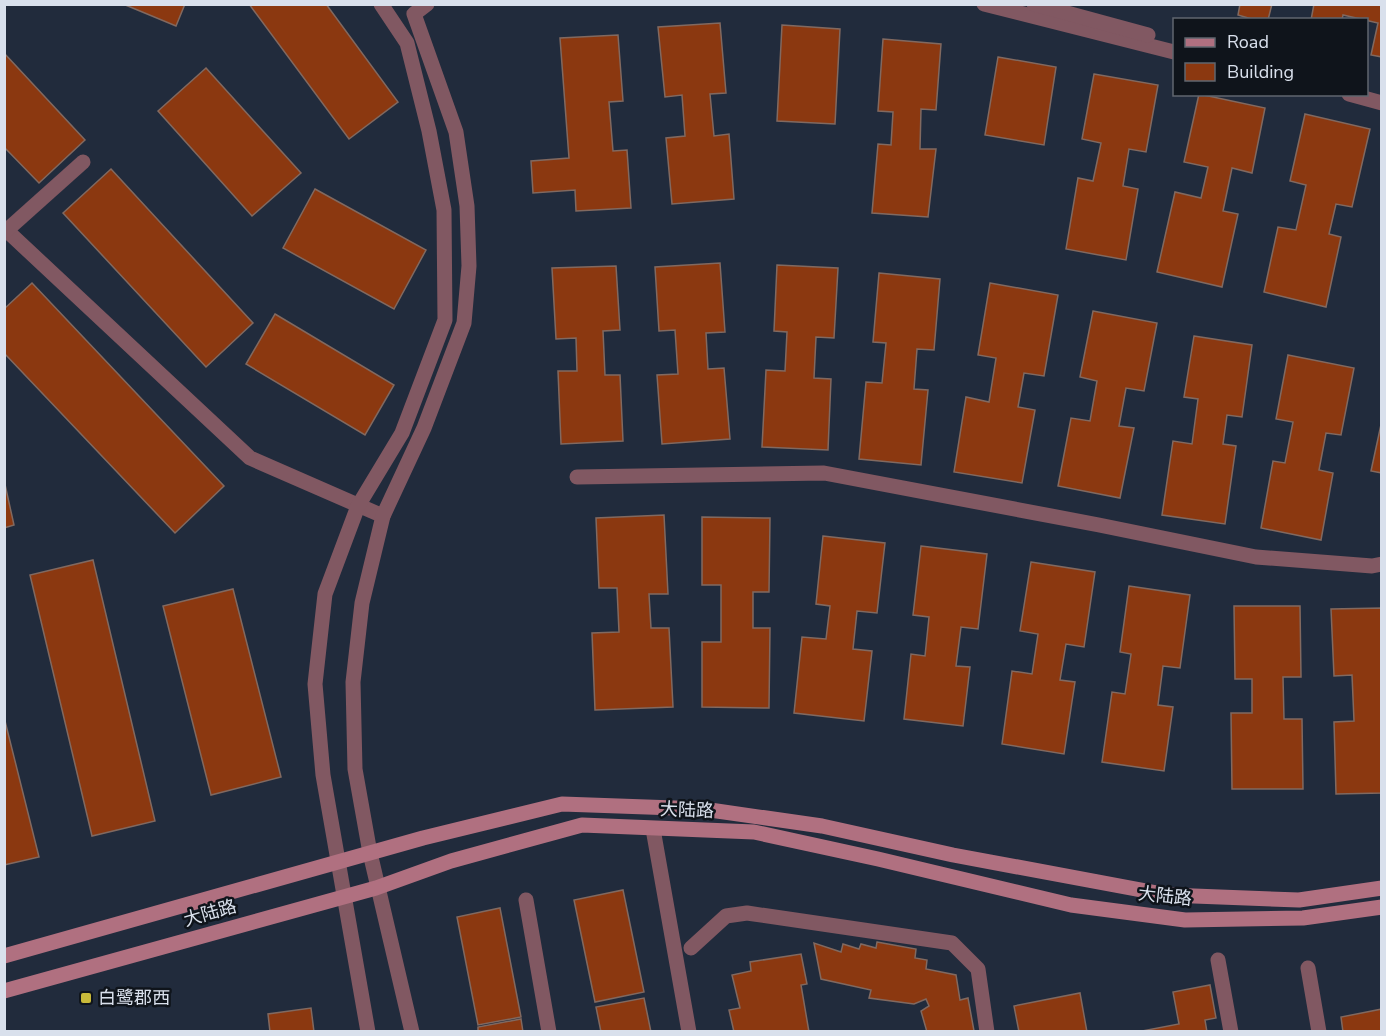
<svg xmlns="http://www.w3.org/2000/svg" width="1386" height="1036" viewBox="0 0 1386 1036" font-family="'Nunito Sans','Noto Sans SC',sans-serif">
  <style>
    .building { fill: #8b3810; stroke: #816960; stroke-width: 1.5 }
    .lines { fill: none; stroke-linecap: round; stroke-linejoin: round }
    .pedestrian { stroke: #815862; stroke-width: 15 }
    .minor { stroke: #815862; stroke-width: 15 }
    .secondary { stroke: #b07080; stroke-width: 15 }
    .poi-dot { fill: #c9ba3a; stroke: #0f141b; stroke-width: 2 }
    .labels { text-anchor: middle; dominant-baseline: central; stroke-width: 5; stroke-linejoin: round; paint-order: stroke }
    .street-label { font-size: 18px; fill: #d9e0ec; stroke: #0f141b }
    .poi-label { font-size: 18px; fill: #d9e0ec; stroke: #0f141b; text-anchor: start }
  </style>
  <rect width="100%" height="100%" fill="#212b3c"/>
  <g class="building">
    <polygon points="123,4 185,4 176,26"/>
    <polygon points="249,4 326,4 398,102 349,139"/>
    <polygon points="1240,4 1272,4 1268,20 1255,20 1238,15"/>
    <polygon points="1314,4 1382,4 1382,57 1371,55 1378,23 1343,15 1342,20 1311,20"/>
    <polygon points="720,23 726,93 710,94 714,136 729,134 734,199 672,204 666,138 685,136 682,95 665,97 658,27"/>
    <polygon points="782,25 840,29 835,124 777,121"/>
    <polygon points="618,35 623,101 609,102 613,151 627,150 631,208 576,211 575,190 533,193 531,161 569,158 560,38"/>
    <polygon points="883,39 941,44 936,110 921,109 920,149 936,149 928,217 872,213 878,144 891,145 893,112 878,111"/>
    <polygon points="4,53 85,140 39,183 4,147"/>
    <polygon points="998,57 1056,67 1044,145 985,135"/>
    <polygon points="206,68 301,173 252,216 158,111"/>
    <polygon points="1094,74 1158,85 1146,152 1129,149 1123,186 1138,189 1126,260 1066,249 1078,178 1093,181 1101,143 1082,139"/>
    <polygon points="1199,94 1265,108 1252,173 1232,168 1223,211 1238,214 1222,287 1157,272 1175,192 1201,198 1208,167 1184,162"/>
    <polygon points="1305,114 1370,129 1352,207 1336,204 1329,234 1341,237 1326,307 1264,292 1278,227 1296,230 1306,185 1290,181"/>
    <polygon points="111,169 253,323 206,367 63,213"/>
    <polygon points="315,189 426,250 394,309 283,248"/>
    <polygon points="720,263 725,332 706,333 708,369 724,368 730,439 662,444 657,375 678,374 675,330 659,331 655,267"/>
    <polygon points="777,265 838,268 834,338 816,337 814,378 831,379 828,450 762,447 766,370 785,371 787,332 774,331"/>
    <polygon points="616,266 620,330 603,331 605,375 620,375 623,441 561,444 558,371 577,371 576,338 556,339 552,268"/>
    <polygon points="879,273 940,279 934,350 917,349 914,389 928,390 921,465 859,459 866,382 882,383 886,343 873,342"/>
    <polygon points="32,283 224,486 175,533 4,353 4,309"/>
    <polygon points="990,283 1058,295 1044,376 1024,373 1018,407 1035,410 1022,483 954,472 966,397 989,402 996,358 978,355"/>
    <polygon points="1093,311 1157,323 1144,391 1126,388 1119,426 1134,428 1120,498 1058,486 1071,418 1090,421 1097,381 1080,377"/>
    <polygon points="275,314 394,385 365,435 246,364"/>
    <polygon points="1194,336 1252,345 1242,417 1227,415 1223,444 1236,446 1225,524 1162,515 1173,441 1192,444 1198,399 1184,397"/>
    <polygon points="1288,355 1354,368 1341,435 1326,433 1319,470 1333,473 1321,540 1261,528 1273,461 1285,463 1293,422 1276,419"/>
    <polygon points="1382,420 1382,473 1371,471"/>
    <polygon points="4,480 14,525 4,528"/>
    <polygon points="664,515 668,594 649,594 651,628 669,628 673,707 595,710 592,633 619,632 617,588 599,588 596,518"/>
    <polygon points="702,517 770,518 769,592 753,592 753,628 770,628 769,708 702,707 702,642 721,642 721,585 702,585"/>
    <polygon points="823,536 885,543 877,613 857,611 853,649 872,651 864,721 794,713 802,637 826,639 830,606 816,604"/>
    <polygon points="921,546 987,554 978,629 961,627 956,666 970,667 963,726 904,719 911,654 925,656 929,617 913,615"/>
    <polygon points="93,560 155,821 92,836 30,575"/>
    <polygon points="1031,562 1095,572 1084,647 1066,644 1060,680 1075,682 1064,754 1002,744 1012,671 1032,674 1038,634 1020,631"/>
    <polygon points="1129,586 1190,595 1180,668 1163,666 1158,705 1173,707 1164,771 1102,762 1112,692 1125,694 1131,654 1120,652"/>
    <polygon points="233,589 281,777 211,795 163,606"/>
    <polygon points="1234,606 1300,606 1301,677 1283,677 1284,719 1302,719 1303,789 1232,789 1231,713 1252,713 1252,679 1235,679"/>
    <polygon points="1382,608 1382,793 1336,794 1334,722 1354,721 1352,675 1334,676 1331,609"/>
    <polygon points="4,717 39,857 4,865"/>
    <polygon points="623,890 644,992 595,1002 574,900"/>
    <polygon points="500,908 521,1017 478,1025 457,917"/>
    <polygon points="877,942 916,949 915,958 927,960 926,969 956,975 960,1000 968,998 974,1031 978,1032 927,1032 921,1011 929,1006 926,999 914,1004 869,998 871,990 821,979 814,943 841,952 843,944 859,949 861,944 876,948"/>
    <polygon points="801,954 807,984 801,985 809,1032 734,1032 729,1010 740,1008 732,975 751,971 750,962"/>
    <polygon points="1210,985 1216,1018 1205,1020 1207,1032 1137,1032 1179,1024 1173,992"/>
    <polygon points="1080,993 1087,1032 1019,1032 1014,1006"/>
    <polygon points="644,998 651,1032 601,1032 596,1007"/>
    <polygon points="311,1008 314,1032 270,1032 268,1014"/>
    <polygon points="1382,1009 1382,1032 1343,1032 1341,1017"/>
    <polygon points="521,1019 523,1032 478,1032 478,1027"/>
  </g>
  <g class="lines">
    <g class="pedestrian">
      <polyline points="526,900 549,1032"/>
      <polyline points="691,948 726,916 747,913 952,943 978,969 987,1032"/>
      <polyline points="1218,960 1231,1032"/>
      <polyline points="1308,968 1319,1032"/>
    </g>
    <g class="minor">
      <polyline points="984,4 1174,52"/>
      <polyline points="1034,4 1148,35"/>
      <polyline points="1349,94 1382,103"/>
      <polyline points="4,228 250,458 383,516"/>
      <polyline points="7,230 83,162"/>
      <polyline points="577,477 824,473 1099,525 1256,557 1372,566 1382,564"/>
      <polyline points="653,829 689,1032"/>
      <polyline points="368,1032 323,775 315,684 325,594 358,506 402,433 445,320 444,210 429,131 407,43 381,4"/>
      <polyline points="412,1032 370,853 355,769 353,682 362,603 383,516 424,428 464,323 469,266 467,206 456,132 414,14 427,4"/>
    </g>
    <g class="secondary">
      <polyline points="4,956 423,838 562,804 703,809 822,826 953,855 1168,895 1299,900 1382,888"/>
      <polyline points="4,991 376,888 451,861 582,825 754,832 878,859 1071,905 1185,920 1303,918 1382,907"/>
    </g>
  </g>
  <rect class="poi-dot" x="80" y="992" width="12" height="12" rx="3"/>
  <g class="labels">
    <g class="street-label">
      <text transform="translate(687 810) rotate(2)">大陆路</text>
      <text transform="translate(1165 896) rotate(6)">大陆路</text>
      <text transform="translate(210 913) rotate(-16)">大陆路</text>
    </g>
    <g class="poi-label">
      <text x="98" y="998">白鹭郡西</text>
    </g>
  </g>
  <rect width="1386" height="1036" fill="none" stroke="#d9e0ec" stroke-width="12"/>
  <rect x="1173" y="18" width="195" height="78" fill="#0f141b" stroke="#60666f" stroke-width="1.5"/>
  <rect x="1185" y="38" width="30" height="9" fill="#b07080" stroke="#60666f" stroke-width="1.5"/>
  <text x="1227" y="48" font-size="18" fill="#d9e0ec">Road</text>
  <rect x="1185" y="63" width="30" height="18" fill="#8b3810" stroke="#60666f" stroke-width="1.5"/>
  <text x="1227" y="78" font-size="18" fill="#d9e0ec">Building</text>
</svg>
